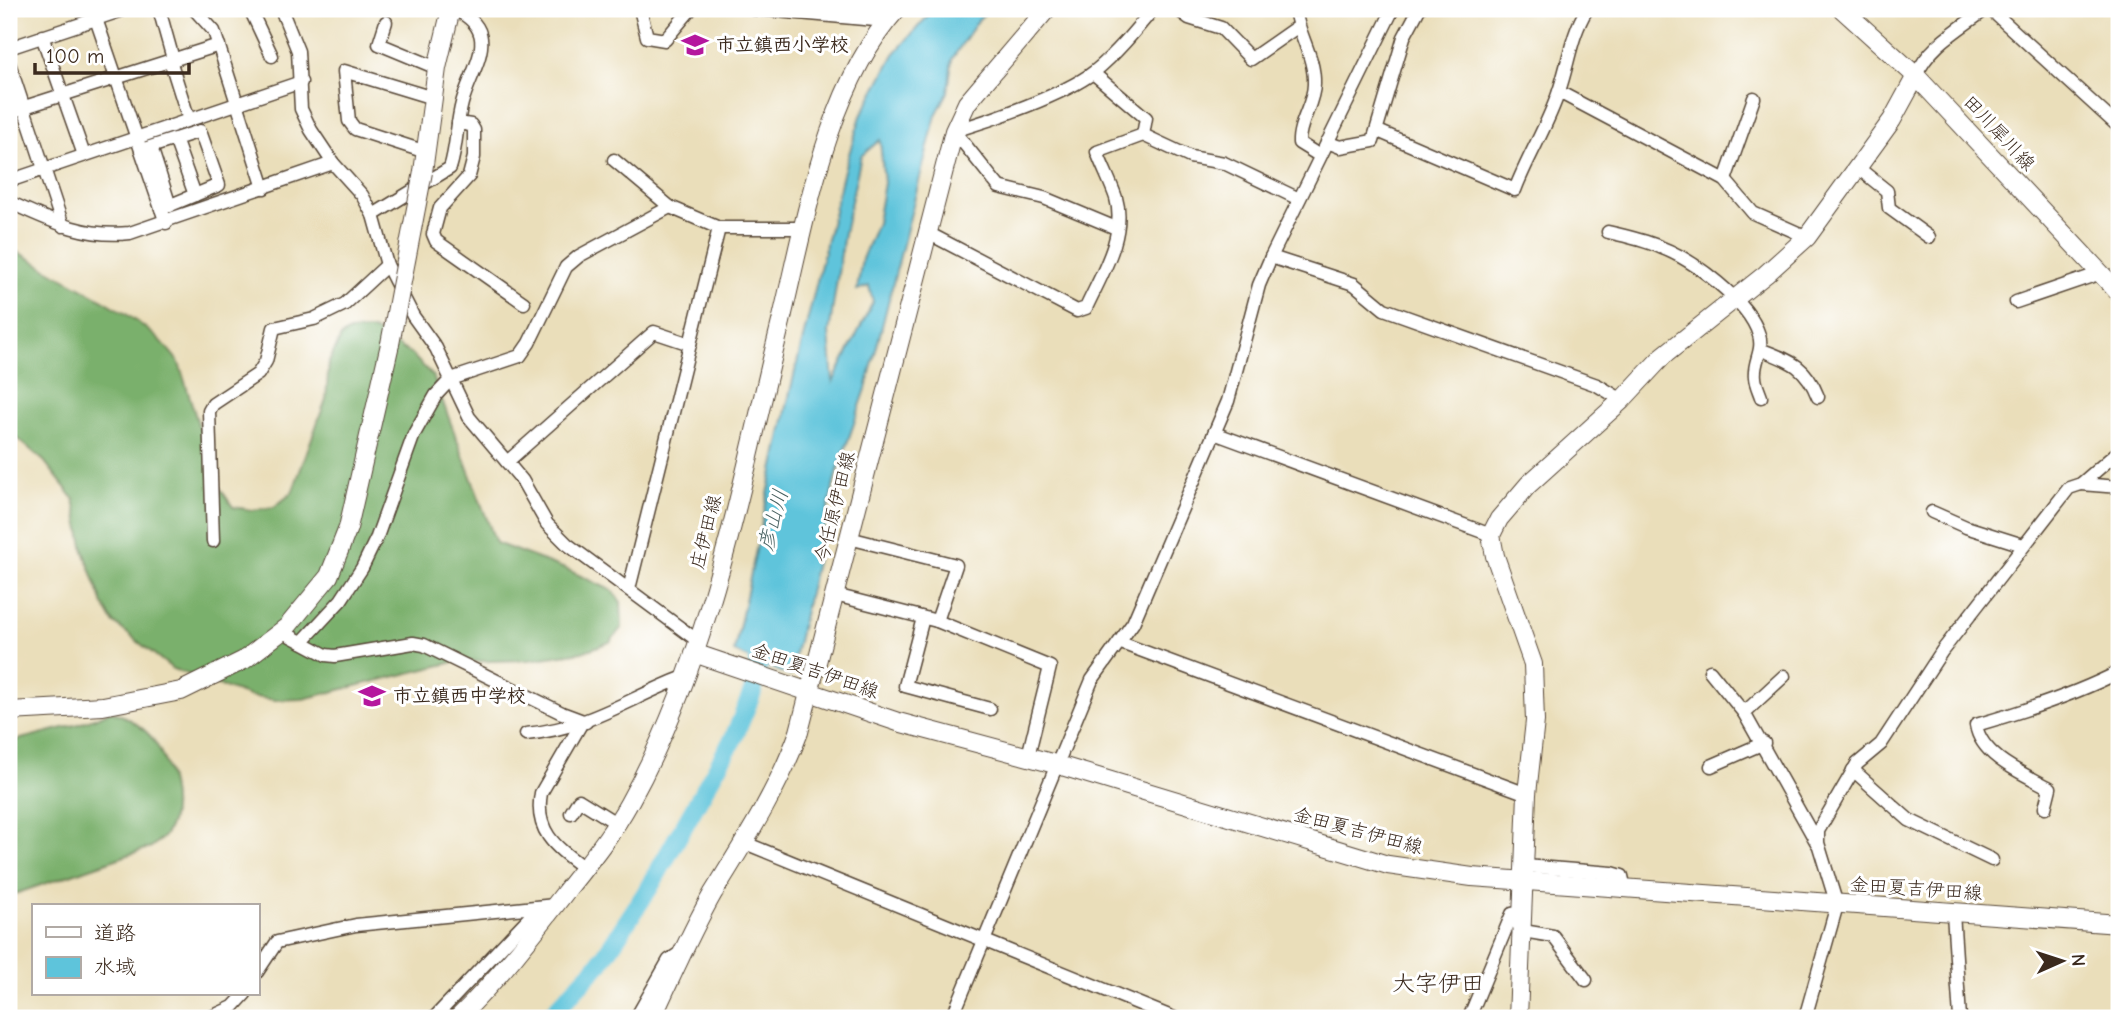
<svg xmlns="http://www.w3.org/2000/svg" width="2128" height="1027" viewBox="0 0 2128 1027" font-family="'Comic Neue','Klee One',sans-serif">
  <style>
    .forest { fill: #7ab06c; stroke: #5a6d45; stroke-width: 2 }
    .water { fill: #5ec4db; stroke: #4c777c; stroke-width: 2; fill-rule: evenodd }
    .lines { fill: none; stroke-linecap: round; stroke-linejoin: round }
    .stream { stroke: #5ec4db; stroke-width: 3.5 }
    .river { stroke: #5ec4db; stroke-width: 19 }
    .street-casing { stroke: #554535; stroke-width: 15 }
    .secondary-casing { stroke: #554535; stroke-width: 20 }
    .street { stroke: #fff; stroke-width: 12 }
    .secondary { stroke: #fff; stroke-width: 18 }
    .secondary-bridge-casing { stroke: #554535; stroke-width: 20; stroke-linecap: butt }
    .secondary-bridge { stroke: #fff; stroke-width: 18 }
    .labels { text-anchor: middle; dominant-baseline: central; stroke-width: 6; stroke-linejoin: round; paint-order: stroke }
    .poi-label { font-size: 19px; font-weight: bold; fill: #3b2a1e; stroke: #fff; text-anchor: start }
    .street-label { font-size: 19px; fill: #3b2a1e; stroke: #fff }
    .water-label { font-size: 21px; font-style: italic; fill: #476060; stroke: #fff }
    .quarter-label { font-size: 23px; fill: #3b2a1e; stroke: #fff }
  </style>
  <rect width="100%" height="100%" fill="#fff"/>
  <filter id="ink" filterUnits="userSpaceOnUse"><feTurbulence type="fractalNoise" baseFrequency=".0143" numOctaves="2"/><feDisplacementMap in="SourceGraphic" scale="14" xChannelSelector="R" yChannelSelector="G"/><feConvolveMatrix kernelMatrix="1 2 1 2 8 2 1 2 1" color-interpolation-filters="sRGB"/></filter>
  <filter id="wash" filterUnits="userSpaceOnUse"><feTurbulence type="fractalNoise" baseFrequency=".00686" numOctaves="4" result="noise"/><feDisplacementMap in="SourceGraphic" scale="28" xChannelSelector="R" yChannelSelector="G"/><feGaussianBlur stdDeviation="1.57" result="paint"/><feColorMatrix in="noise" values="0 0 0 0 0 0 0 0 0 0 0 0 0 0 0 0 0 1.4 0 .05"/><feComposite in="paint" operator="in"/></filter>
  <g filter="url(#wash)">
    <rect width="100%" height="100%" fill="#eadeba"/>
    <g class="forest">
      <path d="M9 249C24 253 38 264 52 272 96 296 150 321 179 363L217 484 233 507 252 510 274 507 292 493 326 399 329 362 341 337 349 331 373 330 411 354 433 376 496 543 568 570 613 591 621 602 622 627 610 642 582 652 529 660 454 662 303 699 275 700 249 696 173 669 113 622 103 604 84 551 74 499 44 461 9 431Z"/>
      <path d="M111 711C126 716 142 726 152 738 169 760 183 813 164 836 161 840 155 844 151 847L9 896V742L79 724Z"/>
    </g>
    <path class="water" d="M934 9H989L979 19 952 59 948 92 936 115 866 389 836 475 790 676 734 652 790 392 844 170 861 116 894 54ZM880 140 884 183 877 223 862 259 857 290 869 286 873 302 833 382 829 333 844 233 861 156Z"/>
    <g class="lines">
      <polyline class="stream" points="549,1017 549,1018"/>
      <polyline class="river" points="548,1018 600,963 649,888 734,737 753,691 759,658"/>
    </g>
  </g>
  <g filter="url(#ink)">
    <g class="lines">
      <g class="street-casing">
        <g id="street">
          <polyline points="159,9 173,59"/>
          <polyline points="194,9 214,31 264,188"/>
          <polyline points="250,9 272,56"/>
          <polyline points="281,9 298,51 301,109 311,130 333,163 362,195 373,215 387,265 413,316 436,348 469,417 522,480 547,524 567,544 698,641"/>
          <polyline points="640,9 647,37 665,40 691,9"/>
          <polyline points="753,9 886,21"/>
          <polyline points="1177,9 1189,18 1221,28 1251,59 1297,27"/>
          <path d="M1295 9C1298 35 1315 56 1314 84 1314 104 1298 123 1299 143L1320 156"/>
          <polyline points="1990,9 2119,127"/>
          <polyline points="96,19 166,223"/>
          <polyline points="386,22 379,44 437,68"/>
          <polyline points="42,36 84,155"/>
          <polyline points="9,48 126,9"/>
          <polyline points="170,60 189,120"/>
          <polyline points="9,63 63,226"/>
          <polyline points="1093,73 1146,118 1143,135"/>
          <path d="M1916 76C1929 45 1960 29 1986 9"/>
          <polyline points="1559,92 1725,180 1753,213 1807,237"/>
          <polyline points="9,112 219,45"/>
          <polyline points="458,123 471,125 474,130 474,157 469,176 440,208 433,234 436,241 524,303"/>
          <path d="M1378 131 1515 190C1528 156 1548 125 1559 91 1569 62 1571 35 1587 9"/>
          <polyline points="175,139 195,195"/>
          <polyline points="1327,142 1340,147 1373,141 1404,37 1419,9"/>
          <polyline points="151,147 170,206"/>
          <polyline points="141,150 200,131 219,185 161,209"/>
          <polyline points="426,152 355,129 349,121 344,71 433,98"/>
          <polyline points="614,160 670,207 719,228 803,228"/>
          <polyline points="1857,167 1887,191 1889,208 1929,237"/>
          <polyline points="1725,180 1754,98"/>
          <polyline points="9,181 301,82"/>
          <path d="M9 202C51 221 84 238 130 233L333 163"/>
          <path d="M373 215 450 168C457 147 456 125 462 103 472 66 504 32 454 9"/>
          <path d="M1116 228 1044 198 999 187 954 131C991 120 1064 95 1094 72 1116 54 1135 31 1153 9"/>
          <path d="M1608 232C1626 236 1644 240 1660 247 1692 259 1749 301 1759 335 1764 351 1753 362 1755 377 1755 383 1759 391 1761 397"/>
          <path d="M928 233 1077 311 1086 308C1100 277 1127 235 1116 198 1111 183 1103 168 1097 152L1143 135 1190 157 1224 163 1299 199"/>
          <polyline points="1271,257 1354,284 1384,309 1597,385 1622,400"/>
          <polyline points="2016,302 2101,273"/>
          <path d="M1762 350C1791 361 1806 366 1818 397"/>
          <polyline points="1214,433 1491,535"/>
          <polyline points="507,462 654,332 690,344"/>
          <polyline points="2081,484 2119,487"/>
          <polyline points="1932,512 1966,527 2023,545"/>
          <polyline points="849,538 956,565 937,621"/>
          <polyline points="213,541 209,411 213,404 258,374 266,361 274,328 314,319 345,304 387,265"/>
          <polyline points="629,589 719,228"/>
          <polyline points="835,595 937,621 1050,667 1028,756"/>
          <polyline points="923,618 905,686 990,709"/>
          <polyline points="281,631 326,655 335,656 413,643 424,645 562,713 586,722"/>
          <polyline points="302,642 341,600 362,568 377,537 414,434 436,395 451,379 520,356 529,343 566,267 579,256 670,207"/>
          <polyline points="1121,643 1527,794"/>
          <polyline points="1710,671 1744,713"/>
          <polyline points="1784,676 1744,713 1817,843"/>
          <path d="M581 724 541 793C534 832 556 847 584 868"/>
          <path d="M526 734C590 728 627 699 684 677"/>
          <polyline points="1711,766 1764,743"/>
          <polyline points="1853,770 1909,820 1992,860"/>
          <path d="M2045 808 2050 788C2024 774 1981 757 1976 725 2025 711 2074 695 2119 672"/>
          <polyline points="571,813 579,800 616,823"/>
          <polyline points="745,843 1174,1018"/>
          <polyline points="1525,866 1612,873 1622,876 1625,889"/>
          <polyline points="1953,913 1960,1018"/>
          <polyline points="1523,931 1553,936 1586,980"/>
          <polyline points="257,972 277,942 356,925 555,905"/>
          <polyline points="209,1018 233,1007 245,994"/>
          <polyline points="434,1018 539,907"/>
          <polyline points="636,1018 669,960 683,951"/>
          <polyline points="952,1018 1092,680 1133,623 1228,401 1259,285 1271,257 1393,9"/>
          <polyline points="1469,1018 1512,914 1524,912"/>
          <polyline points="1805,1018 1837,905 1818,843 1818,831 1857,764 1881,744 1942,651 2069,488 2081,484 2119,451"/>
        </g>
      </g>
      <g class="secondary-casing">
        <g id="secondary">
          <polyline points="1842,9 1916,76 2119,293"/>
          <polyline points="423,172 437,68 451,9"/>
          <polyline points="694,653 898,722 1055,764 1388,865 1472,877 2119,924"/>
          <polyline points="9,711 103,706 181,691 244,660 287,627 329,576 348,528 390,344"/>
          <path d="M458 1018C498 979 533 934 567 890 589 862 612 834 629 803 711 656 741 483 781 322 805 222 827 86 897 9"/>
          <path d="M652 1018C672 976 690 933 713 893 745 841 778 790 799 732L954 131 967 103 1047 9"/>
          <polyline points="1518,1018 1527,794 1535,721 1533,664 1495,556 1491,535 1499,519 1528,485 1622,400 1663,356 1766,274 1807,237 1892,120 1916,76"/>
        </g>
      </g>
      <use href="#street" class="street"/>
      <use href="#secondary" class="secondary"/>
      <g class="secondary-bridge-casing">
        <polyline id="secondary-bridge" points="390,344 423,172"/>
      </g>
      <use href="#secondary-bridge" class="secondary-bridge"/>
    </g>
  </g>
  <defs>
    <g id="school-bare" transform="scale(2.1)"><path d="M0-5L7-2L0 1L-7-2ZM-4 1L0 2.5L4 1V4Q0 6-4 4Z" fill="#b5179e" stroke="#fff" stroke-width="2.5" paint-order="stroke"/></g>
  </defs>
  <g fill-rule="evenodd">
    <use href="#school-bare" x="695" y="45"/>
    <use href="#school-bare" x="372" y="696"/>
  </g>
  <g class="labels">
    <g class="poi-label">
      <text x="716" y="45">市立鎮西小学校</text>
      <text x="393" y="696">市立鎮西中学校</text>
    </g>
    <g class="street-label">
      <text transform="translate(1999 133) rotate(47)">田川犀川線</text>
      <text transform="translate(835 507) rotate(-76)">今任原伊田線</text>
      <text transform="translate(706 532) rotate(-76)">庄伊田線</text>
      <text transform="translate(815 671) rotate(19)">金田夏吉伊田線</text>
      <text transform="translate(1358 831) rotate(15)">金田夏吉伊田線</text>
      <text transform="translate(1916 889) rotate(4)">金田夏吉伊田線</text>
    </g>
    <g class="water-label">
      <text transform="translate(773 520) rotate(-75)">彦山川</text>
    </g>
    <g class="quarter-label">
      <text x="1438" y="983">大字伊田</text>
    </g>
  </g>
  <rect width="2128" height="1027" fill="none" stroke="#fff" stroke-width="35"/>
  <rect x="32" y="904" width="228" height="91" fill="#ffffff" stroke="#b1aaa5" stroke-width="2"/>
  <rect x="46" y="927" width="35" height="10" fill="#ffffff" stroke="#b1aaa5" stroke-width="2"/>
  <text x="94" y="940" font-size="21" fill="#3b2a1e">道路</text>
  <rect x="46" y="957" width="35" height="21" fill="#5ec4db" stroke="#b1aaa5" stroke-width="2"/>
  <text x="94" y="974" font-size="21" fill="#3b2a1e">水域</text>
  <g transform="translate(2062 961) rotate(87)" stroke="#ffffff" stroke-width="5" paint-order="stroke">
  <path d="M0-5L12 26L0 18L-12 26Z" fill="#3b2a1e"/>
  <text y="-10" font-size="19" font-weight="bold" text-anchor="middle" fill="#3b2a1e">N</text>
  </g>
  <path d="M35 63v10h154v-10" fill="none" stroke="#3b2a1e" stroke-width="3.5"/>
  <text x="46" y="63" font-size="21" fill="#3b2a1e" stroke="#ffffff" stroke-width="5" paint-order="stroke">100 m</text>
</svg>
